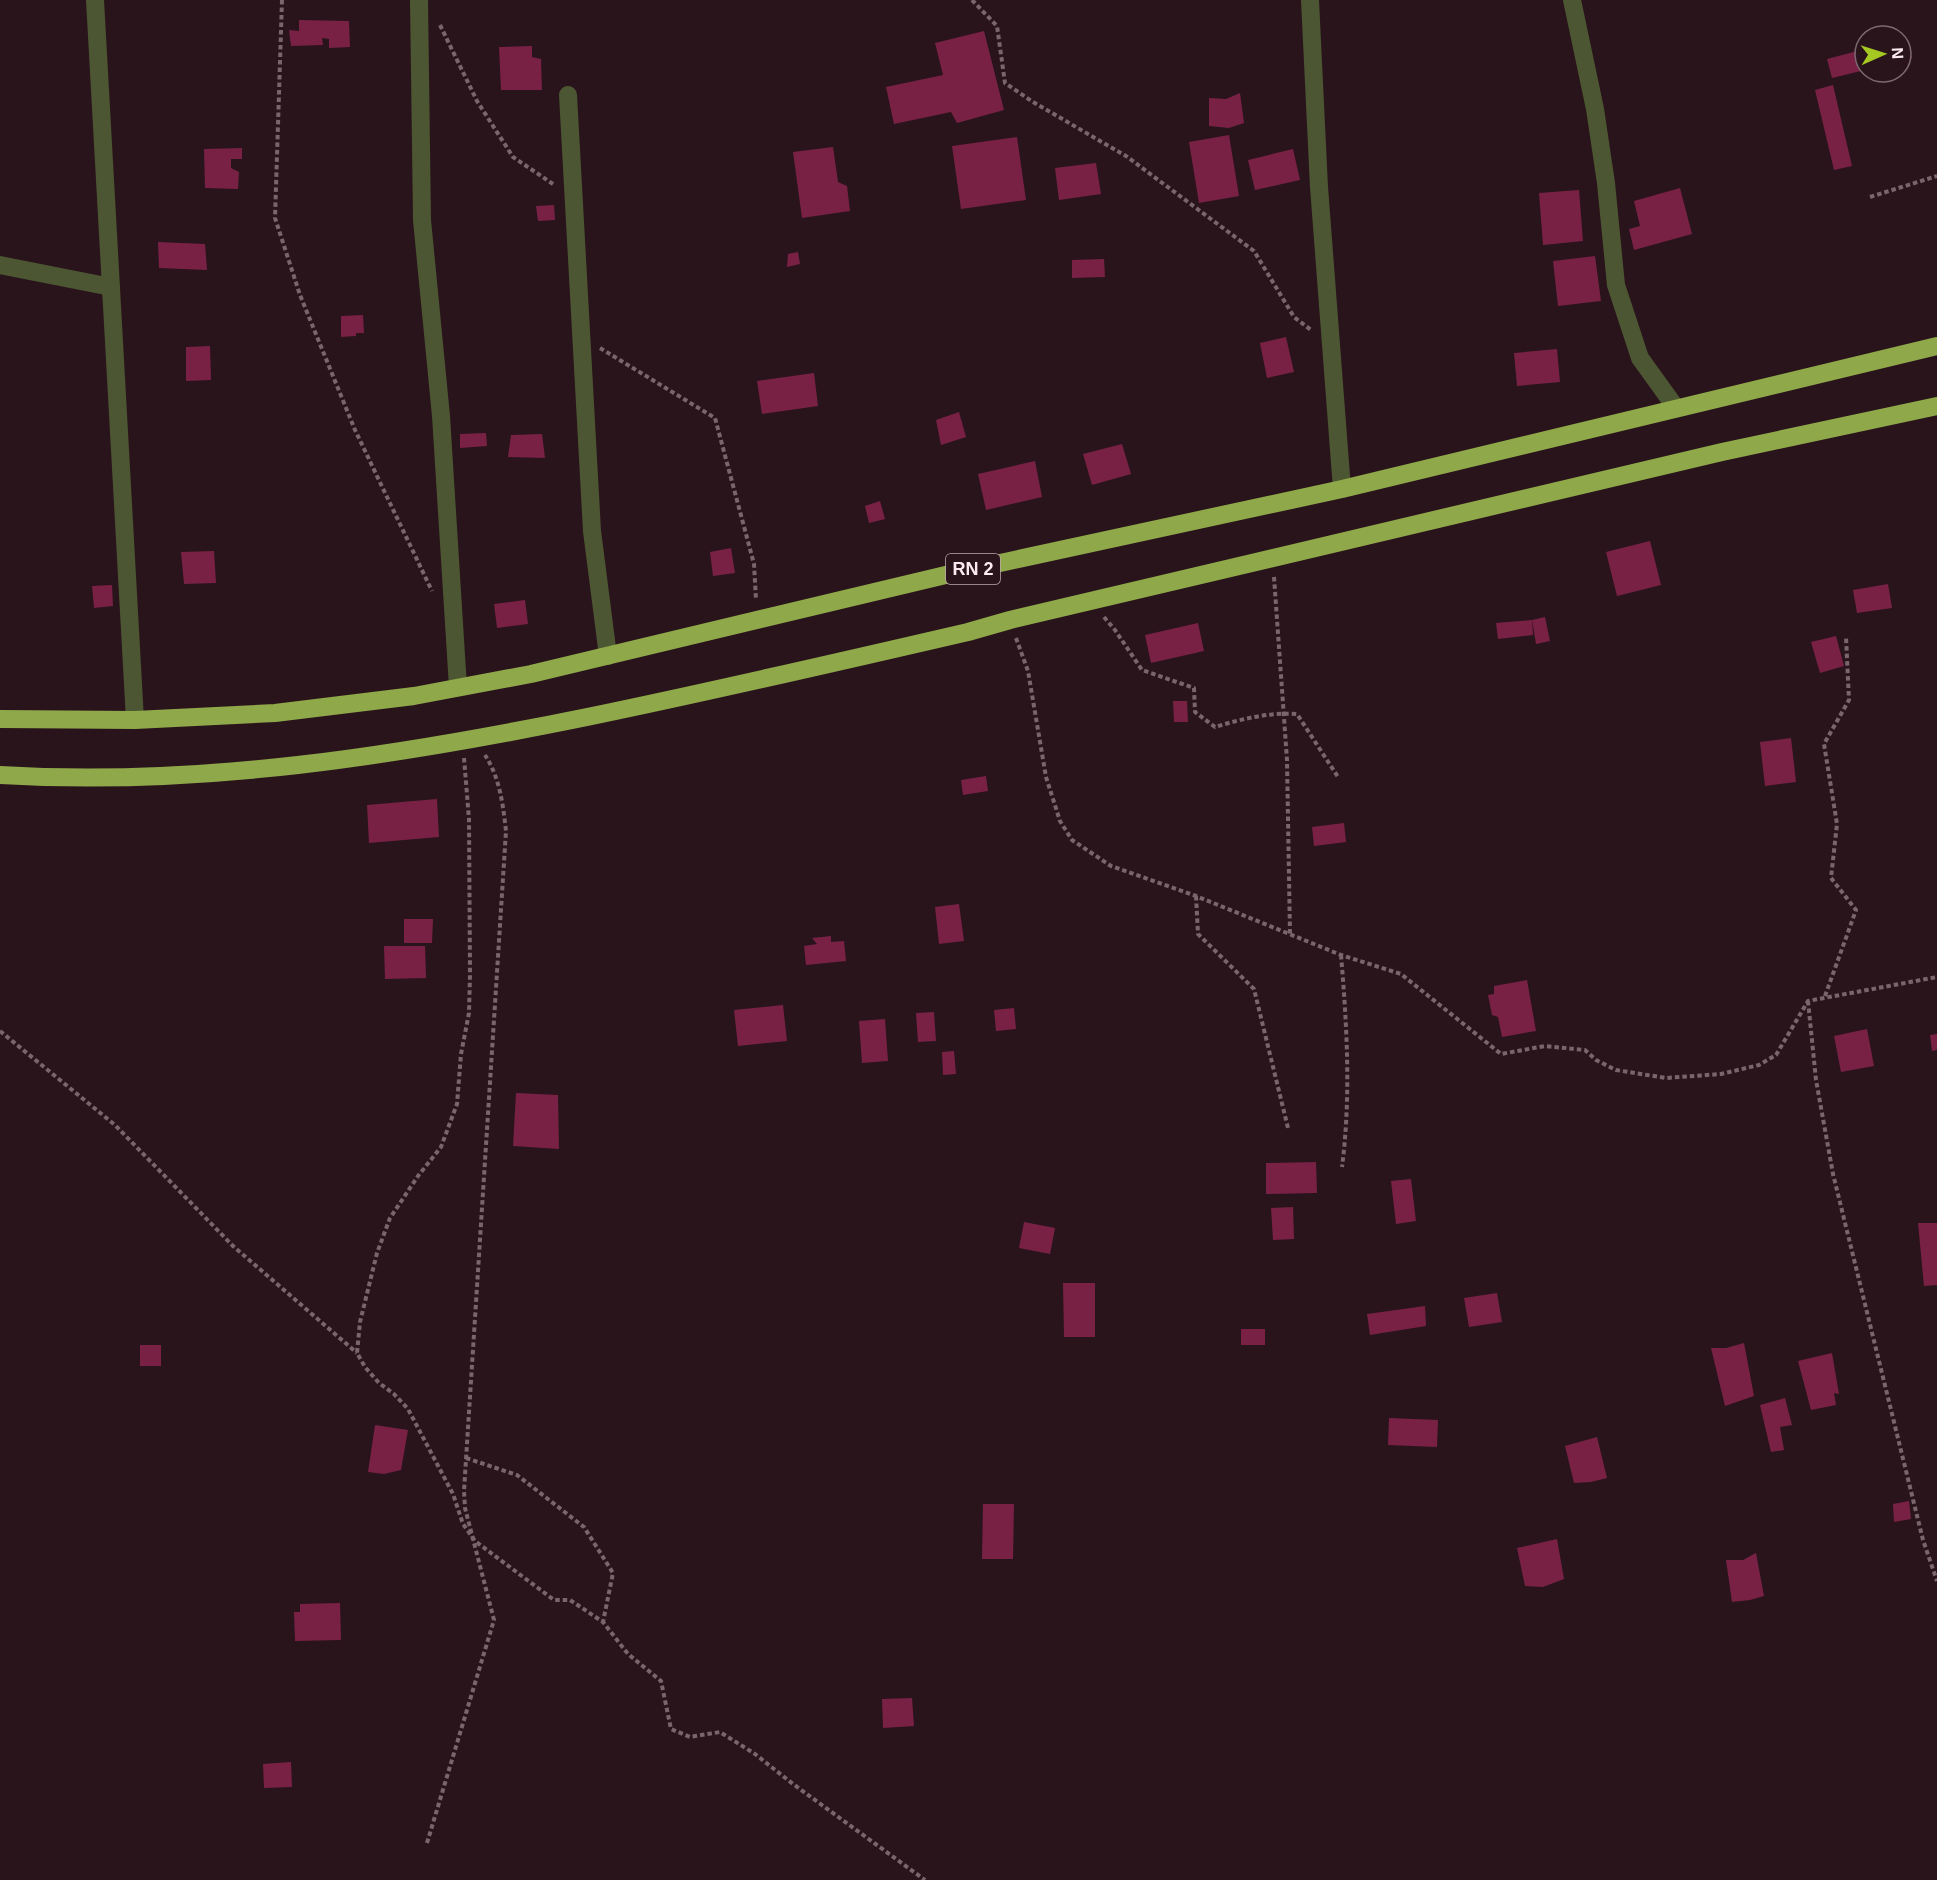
<svg xmlns="http://www.w3.org/2000/svg" width="1937" height="1880" viewBox="0 0 1937 1880" font-family="Helvetica,sans-serif">
  <style>
    .building { fill: #782145 }
    .lines { fill: none; stroke-linecap: round; stroke-linejoin: round }
    .path { stroke: #79666c; stroke-width: 4; stroke-dasharray: 4.5 3; stroke-linecap: butt }
    .minor { stroke: #4c5632; stroke-width: 18 }
    .highway { stroke: #8fa849; stroke-width: 18 }
    .labels { text-anchor: middle; dominant-baseline: central; stroke-width: 4.5; stroke-linejoin: round; paint-order: stroke }
    .shield { fill: #29141b; stroke: #bcaaaf; stroke-width: 1.5 }
    .shield-label { font-size: 18px; font-weight: bold; fill: #fbebef }
  </style>
  <rect width="100%" height="100%" fill="#29141b"/>
  <g class="building">
    <polygon points="299,20 349,21 350,47 329,48 329,39 322,38 323,45 291,46 289,30 299,31"/>
    <polygon points="984,31 1004,110 957,123 951,112 894,124 886,87 943,75 935,43"/>
    <polygon points="1907,39 1912,58 1901,61 1901,41"/>
    <polygon points="532,46 532,57 541,59 542,90 501,90 499,47"/>
    <polygon points="1865,49 1865,70 1832,78 1827,59"/>
    <polygon points="1833,85 1852,166 1834,170 1815,90"/>
    <polygon points="1240,93 1244,123 1229,128 1209,126 1209,98 1226,99"/>
    <polygon points="1229,135 1239,196 1199,203 1189,142"/>
    <polygon points="1017,137 1026,200 961,209 952,146"/>
    <polygon points="833,147 838,182 847,186 850,211 802,218 793,152"/>
    <polygon points="242,148 242,159 231,159 231,168 239,172 238,189 205,188 204,149"/>
    <polygon points="1293,149 1300,180 1255,190 1248,160"/>
    <polygon points="1096,163 1101,194 1059,200 1055,168"/>
    <polygon points="1680,188 1692,234 1634,250 1629,229 1640,226 1634,201"/>
    <polygon points="1579,190 1583,241 1543,245 1539,193"/>
    <polygon points="554,205 555,220 538,221 536,206"/>
    <polygon points="158,242 205,244 207,270 159,268"/>
    <polygon points="798,252 800,264 787,267 788,254"/>
    <polygon points="1595,256 1601,301 1558,306 1553,261"/>
    <polygon points="1104,259 1105,277 1072,278 1072,260"/>
    <polygon points="363,315 364,333 356,333 356,336 341,337 341,316"/>
    <polygon points="1286,337 1294,372 1267,378 1260,343"/>
    <polygon points="210,346 211,380 186,381 186,347"/>
    <polygon points="1557,349 1560,382 1517,386 1514,353"/>
    <polygon points="814,373 818,406 762,414 757,381"/>
    <polygon points="959,412 966,437 941,445 936,420"/>
    <polygon points="486,433 487,446 460,448 460,434"/>
    <polygon points="542,434 545,458 508,457 511,435"/>
    <polygon points="1122,444 1131,474 1092,485 1083,454"/>
    <polygon points="1035,461 1042,497 986,510 978,474"/>
    <polygon points="880,501 885,519 869,523 865,506"/>
    <polygon points="1650,541 1661,585 1617,596 1606,552"/>
    <polygon points="731,548 735,573 713,576 710,552"/>
    <polygon points="214,551 216,583 184,584 181,552"/>
    <polygon points="1888,584 1892,608 1857,613 1853,590"/>
    <polygon points="112,585 113,606 94,608 92,586"/>
    <polygon points="525,600 528,624 497,628 494,604"/>
    <polygon points="1545,617 1550,641 1536,644 1532,620"/>
    <polygon points="1532,620 1533,635 1498,639 1496,623"/>
    <polygon points="1198,623 1204,651 1151,663 1145,635"/>
    <polygon points="1836,636 1844,666 1820,673 1811,642"/>
    <polygon points="1173,701 1187,701 1188,722 1174,722"/>
    <polygon points="1791,738 1796,782 1765,786 1760,742"/>
    <polygon points="986,776 988,791 963,795 961,780"/>
    <polygon points="437,799 439,837 369,843 367,805"/>
    <polygon points="1344,823 1346,842 1314,846 1312,827"/>
    <polygon points="959,904 964,941 939,944 935,907"/>
    <polygon points="404,919 433,919 432,943 404,943"/>
    <polygon points="831,936 831,942 844,941 846,961 806,965 804,946 817,944 812,938"/>
    <polygon points="384,946 425,946 426,978 385,979"/>
    <polygon points="1527,980 1536,1031 1502,1037 1498,1017 1492,1015 1488,995 1494,994 1494,986"/>
    <polygon points="783,1005 787,1041 738,1046 734,1010"/>
    <polygon points="1014,1008 1016,1029 996,1031 994,1010"/>
    <polygon points="934,1012 936,1041 918,1042 916,1013"/>
    <polygon points="885,1019 888,1061 862,1063 859,1021"/>
    <polygon points="1867,1029 1874,1066 1841,1072 1834,1036"/>
    <polygon points="1937,1034 1937,1050 1932,1051 1930,1035"/>
    <polygon points="954,1051 956,1074 943,1075 942,1052"/>
    <polygon points="516,1093 558,1095 559,1149 513,1146"/>
    <polygon points="1316,1162 1317,1193 1266,1194 1266,1163"/>
    <polygon points="1411,1179 1416,1221 1396,1224 1391,1181"/>
    <polygon points="1293,1207 1294,1239 1273,1240 1271,1208"/>
    <polygon points="1024,1222 1055,1228 1050,1254 1019,1248"/>
    <polygon points="1918,1223 1937,1223 1937,1285 1924,1286"/>
    <polygon points="1063,1283 1095,1283 1095,1337 1064,1337"/>
    <polygon points="1497,1293 1502,1322 1469,1327 1464,1298"/>
    <polygon points="1425,1306 1426,1326 1370,1335 1367,1314"/>
    <rect x="1241" y="1329" width="24" height="16"/>
    <polygon points="1744,1343 1754,1396 1725,1406 1711,1348 1726,1348"/>
    <rect x="140" y="1345" width="21" height="21"/>
    <polygon points="1832,1353 1839,1394 1834,1393 1836,1405 1811,1410 1798,1361"/>
    <polygon points="1785,1398 1792,1425 1780,1427 1784,1450 1771,1452 1760,1405"/>
    <polygon points="1389,1418 1438,1420 1437,1447 1388,1445"/>
    <polygon points="375,1425 408,1430 401,1470 384,1474 368,1472"/>
    <polygon points="1597,1437 1607,1478 1591,1482 1574,1483 1565,1446"/>
    <polygon points="1909,1501 1911,1519 1894,1522 1893,1504"/>
    <polygon points="983,1504 1014,1504 1013,1559 982,1559"/>
    <polygon points="1557,1539 1564,1579 1543,1587 1525,1586 1517,1548"/>
    <polygon points="1756,1553 1764,1596 1750,1600 1732,1602 1726,1560 1743,1560"/>
    <polygon points="340,1603 341,1640 295,1641 294,1612 300,1612 300,1604"/>
    <polygon points="912,1698 914,1726 883,1728 882,1699"/>
    <polygon points="291,1762 292,1787 264,1788 263,1764"/>
  </g>
  <g class="lines">
    <g class="path">
      <polyline points="282,0 275,218 300,295 355,430 432,591"/>
      <polyline points="972,0 997,26 1005,83 1033,102 1126,156 1254,251 1294,317 1311,330"/>
      <polyline points="440,25 477,101 513,157 553,184"/>
      <polyline points="1870,197 1937,176"/>
      <polyline points="600,348 715,418 754,564 756,600"/>
      <polyline points="1274,577 1287,760 1290,935"/>
      <path d="M1104 617 1115 630 1142 670 1194 688 1195 712 1215 727C1241 719 1270 712 1297 714L1338 777"/>
      <polyline points="1016,638 1028,671 1046,777 1060,821 1072,840 1111,866 1196,896 1341,955 1401,974 1501,1054 1545,1046 1585,1050 1596,1060 1616,1070 1666,1078 1721,1074 1759,1065 1776,1055 1808,1001 1937,977"/>
      <polyline points="464,758 469,819 470,975 469,1013 461,1054 457,1104 441,1147 418,1176 390,1218 377,1253 360,1322 357,1353 365,1367 379,1383 394,1394 408,1409 453,1494 463,1524 475,1541 554,1600 570,1600 603,1622 628,1654 661,1681 671,1729 690,1737 720,1732 755,1754 793,1784 925,1880"/>
      <polyline points="1196,896 1198,934 1254,989 1288,1128"/>
      <path d="M1341 955C1347 1026 1351 1097 1342 1167"/>
      <polyline points="1825,996 1856,910 1831,878 1837,824 1824,744 1849,700 1846,637"/>
      <polyline points="1808,1001 1816,1080 1833,1174 1923,1540 1937,1581"/>
      <polyline points="0,1031 115,1125 233,1246 357,1353"/>
      <polyline points="466,1458 517,1475 584,1527 613,1573 603,1622"/>
      <path d="M427 1843 494 1620 465 1508 464 1491 506 831C503 805 500 778 485 755"/>
    </g>
    <g class="minor">
      <polyline points="95,0 135,720"/>
      <polyline points="419,0 422,220 441,416 458,687"/>
      <polyline points="1310,0 1319,187 1342,489"/>
      <polyline points="1572,0 1595,109 1606,183 1616,285 1640,358 1676,408"/>
      <polyline points="568,95 592,531 608,656"/>
      <polyline points="0,265 111,287"/>
    </g>
    <g class="highway">
      <polyline points="0,719 135,720 275,713 414,696 531,674 954,573 1342,489 1937,346"/>
      <path d="M0 775C200 787 397 756 592 716 718 690 843 661 968 632L1010 620 1722 452 1937 406"/>
    </g>
  </g>
  <g class="labels">
    <rect class="shield" x="946" y="554" width="54" height="30" rx="4.5"/>
    <g class="shield-label">
      <text x="973" y="569">RN 2</text>
    </g>
  </g>
  <g transform="translate(1883 54) rotate(87)"><circle r="28" fill="#29141b" stroke="#7d6a70" stroke-width="1.5"/>
  <path d="M0-4.5L10 22L0 15L-10 22Z" fill="#a5c822"/>
  <text y="-9" font-size="16" font-weight="bold" text-anchor="middle" fill="#fbebef">N</text>
  </g>
</svg>
